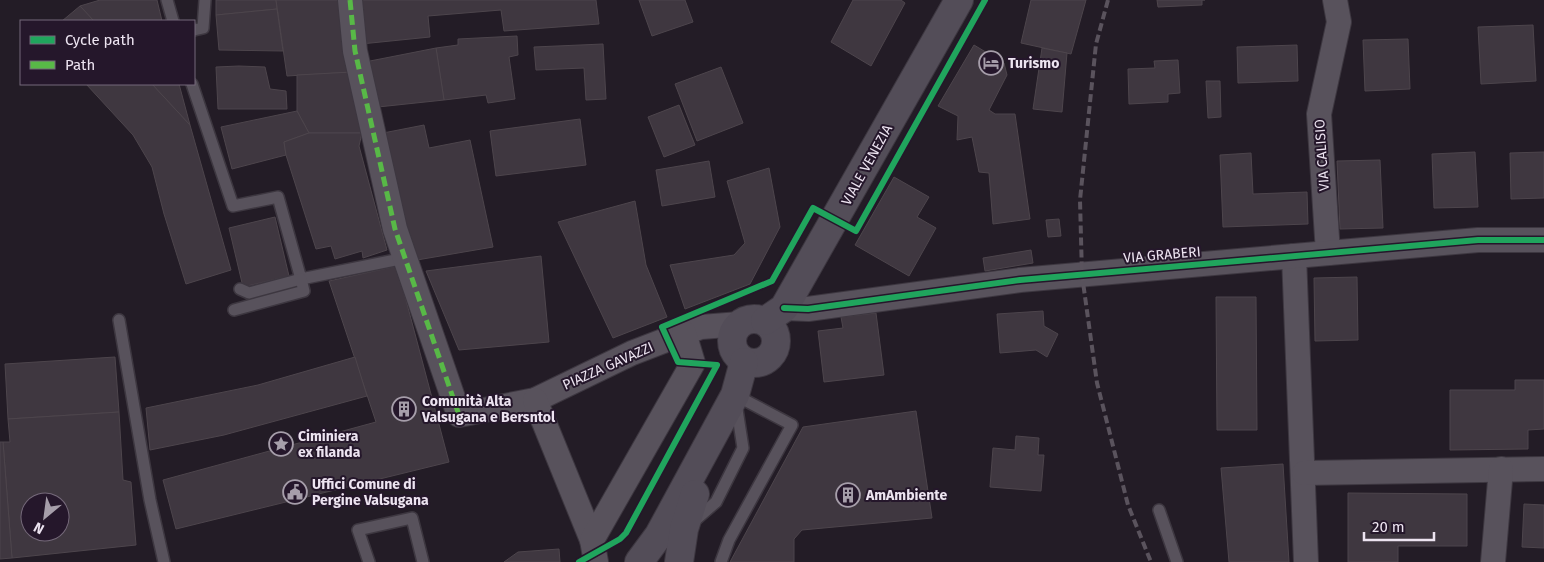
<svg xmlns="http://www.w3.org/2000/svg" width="1544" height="562" viewBox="0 0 1544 562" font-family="'Fira Sans',sans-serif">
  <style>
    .building { fill: #3f3740; stroke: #4d454c; fill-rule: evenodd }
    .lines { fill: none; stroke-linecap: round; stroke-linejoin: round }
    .lane-casing { stroke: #3d3740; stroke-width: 14 }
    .street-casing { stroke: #3d3740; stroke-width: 26 }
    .secondary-casing { stroke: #3d3740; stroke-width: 30 }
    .lane { stroke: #58525c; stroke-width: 11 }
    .street { stroke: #58525c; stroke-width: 24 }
    .secondary { stroke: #534d58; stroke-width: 28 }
    .rail { stroke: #5a535d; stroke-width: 4; stroke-dasharray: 8 4; stroke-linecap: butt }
    .quiet { stroke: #58b947; stroke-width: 5; stroke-dasharray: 10 5; stroke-linecap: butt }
    .cycleway-casing { stroke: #25172b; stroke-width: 9 }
    .cycleway { stroke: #20a55d; stroke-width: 6 }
    .labels { text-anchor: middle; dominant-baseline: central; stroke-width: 4; stroke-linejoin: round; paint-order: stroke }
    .poi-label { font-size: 14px; font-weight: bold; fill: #ede4f1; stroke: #25172b; text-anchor: start }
    .street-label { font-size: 14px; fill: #ede4f1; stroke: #25172b }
  </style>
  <rect width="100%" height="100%" fill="#231c26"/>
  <g class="building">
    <polygon points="100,0 157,0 162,21 94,21 80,6"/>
    <polygon points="216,0 276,0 277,9 216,15"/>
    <polygon points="276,0 342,0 352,72 287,76"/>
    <polygon points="357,0 596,0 599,24 504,31 501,10 428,16 430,37 361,44"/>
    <polygon points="639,0 685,0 693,22 652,36"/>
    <polygon points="853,0 901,0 905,3 871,66 831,42"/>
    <polygon points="1031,0 1086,0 1071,54 1021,43"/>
    <polygon points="1157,0 1205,0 1202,0 1202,5 1158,7"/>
    <polygon points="80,6 94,21 62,21"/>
    <polygon points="277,9 283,51 219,50 216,15"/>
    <polygon points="1533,25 1536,81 1481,84 1478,27"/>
    <polygon points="517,36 518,55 509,57 515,99 488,103 486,95 444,100 436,48 458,45 458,39"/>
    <polygon points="1408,39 1410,89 1365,91 1363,40"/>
    <polygon points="603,44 606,99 586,100 584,68 536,70 534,47"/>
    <polygon points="974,45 1004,63 1007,75 989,110 995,114 1015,114 1030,219 993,224 989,173 979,172 972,137 957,140 958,116 938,106"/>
    <polygon points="1297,45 1298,81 1238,83 1237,47"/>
    <polygon points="436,48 444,100 378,107 370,61"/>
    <polygon points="1042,48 1067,53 1062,112 1033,109"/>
    <polygon points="1178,60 1180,93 1168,94 1168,102 1129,104 1128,69 1155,68 1154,61"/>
    <polygon points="239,66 265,67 270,89 286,91 287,109 218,109 216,67"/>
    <polygon points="721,67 743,123 697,141 675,84"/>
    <polygon points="352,72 362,133 309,133 297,111 297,75"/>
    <polygon points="1206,81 1220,81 1221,117 1208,118"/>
    <polygon points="86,84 152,84 190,125 231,270 186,284 164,214 152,167 133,135"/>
    <polygon points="152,84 179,84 190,125"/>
    <polygon points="679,105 695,145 664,157 648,117"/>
    <polygon points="297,111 309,133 284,142 286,155 232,169 221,127"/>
    <polygon points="580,119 586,165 496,176 490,131"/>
    <polygon points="424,125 429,148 470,140 493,247 417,260 378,134"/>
    <polygon points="309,133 362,133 359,146 387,250 363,258 362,251 335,259 331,246 316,249 286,155 284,142"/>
    <polygon points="1475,152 1478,207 1434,208 1432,154"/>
    <polygon points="1544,152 1544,198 1511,199 1510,153"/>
    <polygon points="1251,153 1253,194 1307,192 1308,224 1223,227 1220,155"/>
    <polygon points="1380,160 1383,228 1340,229 1337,161"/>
    <polygon points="709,161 715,197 662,206 656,170"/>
    <polygon points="769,168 780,227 750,284 685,309 670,265 734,255 745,243 727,181"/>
    <polygon points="894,177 929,197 917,217 936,228 909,276 855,245"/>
    <polygon points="635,201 646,265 667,317 613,338 558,222"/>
    <polygon points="275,217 289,276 243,287 229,228"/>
    <polygon points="1059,219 1061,236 1048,237 1046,220"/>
    <polygon points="1031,250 1033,263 985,271 983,258"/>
    <polygon points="541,256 549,342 459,350 426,271"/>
    <polygon points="397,266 449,462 176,529 163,480 376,422 329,281"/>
    <polygon points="1357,277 1358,340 1315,341 1314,278"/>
    <polygon points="1216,297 1256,297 1257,430 1217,430"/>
    <polygon points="1043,311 1044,326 1058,334 1047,357 1036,350 1000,353 997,314"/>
    <polygon points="876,313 884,375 824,382 818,331 843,328 841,317"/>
    <polygon points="115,357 119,412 8,419 5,364"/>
    <polygon points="355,357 367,396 224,435 150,450 146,408 258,385"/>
    <polygon points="1515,380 1544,380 1544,429 1528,430 1528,449 1450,450 1450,390 1515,390"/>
    <polygon points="916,411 932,518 802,530 794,539 794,562 730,562 803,427"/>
    <path d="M119 412 123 480 131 482 136 545 12 558 3 442H10L8 419ZM30 502H60V532H30Z"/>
    <polygon points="1016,436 1039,438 1038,455 1044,455 1041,491 990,487 993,448 1015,450"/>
    <polygon points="0,442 3,442 12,558 0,559"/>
    <polygon points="1283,464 1289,562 1229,562 1221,468"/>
    <polygon points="1348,493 1467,494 1467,546 1398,546 1398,562 1348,562"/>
    <polygon points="1524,504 1544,505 1544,548 1522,547"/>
    <polygon points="559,549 560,562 504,562 518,552"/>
  </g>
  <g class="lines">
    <g class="lane-casing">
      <g id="lane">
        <polyline points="167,0 173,21"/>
        <polyline points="194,30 203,28 205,0"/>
        <polyline points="192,84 233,206 278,197 301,279 405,258"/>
        <polyline points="234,310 304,291 301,279 249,293 240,289"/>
        <polyline points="119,320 150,500 164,562"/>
        <polyline points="1159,510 1177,562"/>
        <polyline points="693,522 716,502 743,448 736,403"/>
        <polyline points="369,562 358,530 412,518 423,562"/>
        <polyline points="721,562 729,540 792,425 735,395"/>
      </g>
    </g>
    <g class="street-casing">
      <g id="street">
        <polyline points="350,0 355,51 395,229 459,415 535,400 632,353 684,333 701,327 740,324"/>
        <polyline points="1328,253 1319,114 1339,22 1335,0"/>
        <polyline points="1294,256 1306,562"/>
        <polyline points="784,308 808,309 1020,280 1478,240 1544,240"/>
        <polyline points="535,400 592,540 596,562"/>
        <polyline points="1304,473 1544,469"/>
        <polyline points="592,540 693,363 684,333"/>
        <polyline points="1493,562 1501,469"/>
      </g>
    </g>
    <g class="secondary-casing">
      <g id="secondary">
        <circle cx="754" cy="341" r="22"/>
        <polyline points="765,321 784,308 959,0"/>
        <polyline points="639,562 659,535 735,395 744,362"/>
        <polyline points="679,562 684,529 695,494"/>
      </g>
    </g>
    <use href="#lane" class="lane"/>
    <use href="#street" class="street"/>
    <use href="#secondary" class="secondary"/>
    <polyline class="rail" points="1108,0 1096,44 1080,200 1082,275 1097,383 1128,505 1151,562"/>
    <polyline class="quiet" points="350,0 355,51 395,229 459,415"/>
    <g class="cycleway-casing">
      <g id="cycleway">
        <polyline points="784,308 808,309 1020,280 1478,240 1544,240"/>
        <polyline points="579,562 620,539 626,533 717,365 678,362 662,327 772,281 813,208 856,231 985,0"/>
      </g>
    </g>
    <use href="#cycleway" class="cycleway"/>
  </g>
  <defs>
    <g id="hotel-ring" transform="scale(1.25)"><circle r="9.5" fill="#25172b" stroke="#a69eaa" stroke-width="1.5"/><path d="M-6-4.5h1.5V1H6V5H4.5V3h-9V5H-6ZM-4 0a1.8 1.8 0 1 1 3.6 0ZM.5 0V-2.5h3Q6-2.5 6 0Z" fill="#a69eaa"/></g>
    <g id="building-ring" transform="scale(1.25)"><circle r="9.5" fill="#25172b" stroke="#a69eaa" stroke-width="1.5"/><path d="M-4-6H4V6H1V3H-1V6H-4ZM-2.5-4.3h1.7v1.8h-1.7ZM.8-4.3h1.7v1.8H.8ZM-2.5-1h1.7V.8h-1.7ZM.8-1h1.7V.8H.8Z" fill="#a69eaa"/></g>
    <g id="sight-ring" transform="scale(1.25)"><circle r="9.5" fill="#25172b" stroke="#a69eaa" stroke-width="1.5"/><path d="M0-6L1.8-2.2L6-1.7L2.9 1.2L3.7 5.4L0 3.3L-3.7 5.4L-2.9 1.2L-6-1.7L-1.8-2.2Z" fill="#a69eaa"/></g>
    <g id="civic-ring" transform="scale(1.25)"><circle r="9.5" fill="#25172b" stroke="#a69eaa" stroke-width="1.5"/><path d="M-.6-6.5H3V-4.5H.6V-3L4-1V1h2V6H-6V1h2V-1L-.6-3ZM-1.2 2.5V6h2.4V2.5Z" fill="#a69eaa"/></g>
  </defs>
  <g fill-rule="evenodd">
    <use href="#hotel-ring" x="991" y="63"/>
    <use href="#building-ring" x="404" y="409"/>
    <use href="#sight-ring" x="281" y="444"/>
    <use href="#civic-ring" x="295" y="492"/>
    <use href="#building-ring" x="848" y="495"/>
  </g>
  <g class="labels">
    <g class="poi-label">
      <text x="1008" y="63">Turismo</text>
      <text x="422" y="401">Comunità Alta<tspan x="422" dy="16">Valsugana e Bersntol</tspan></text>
      <text x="298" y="436">Ciminiera<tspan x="298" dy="16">ex filanda</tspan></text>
      <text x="312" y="484">Uffici Comune di<tspan x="312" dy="16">Pergine Valsugana</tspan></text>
      <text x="866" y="495">AmAmbiente</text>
    </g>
    <g class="street-label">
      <text transform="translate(1322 155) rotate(-94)">VIA CALISIO</text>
      <text transform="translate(867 165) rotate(-61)">VIALE VENEZIA</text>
      <text transform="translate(1162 255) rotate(-5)">VIA GRABERI</text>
      <text transform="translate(608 366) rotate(-24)">PIAZZA GAVAZZI</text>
    </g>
  </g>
  <rect x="20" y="20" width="175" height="65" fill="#25172b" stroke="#75697a"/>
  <rect x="30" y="36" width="25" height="8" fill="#20a55d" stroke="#75697a"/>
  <text x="65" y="45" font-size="15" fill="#ede4f1">Cycle path</text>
  <rect x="30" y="61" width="25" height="8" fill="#58b947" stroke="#75697a"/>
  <text x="65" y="70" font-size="15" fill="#ede4f1">Path</text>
  <g transform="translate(45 517) rotate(209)"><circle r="24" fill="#25172b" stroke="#75697a"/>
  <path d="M0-4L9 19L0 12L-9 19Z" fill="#a69eaa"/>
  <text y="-8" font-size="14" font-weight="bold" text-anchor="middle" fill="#ede4f1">N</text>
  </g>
  <path d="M1364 532v8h70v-8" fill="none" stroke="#ede4f1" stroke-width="2.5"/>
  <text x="1372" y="532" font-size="15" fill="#ede4f1" stroke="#25172b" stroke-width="4" paint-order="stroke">20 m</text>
</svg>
